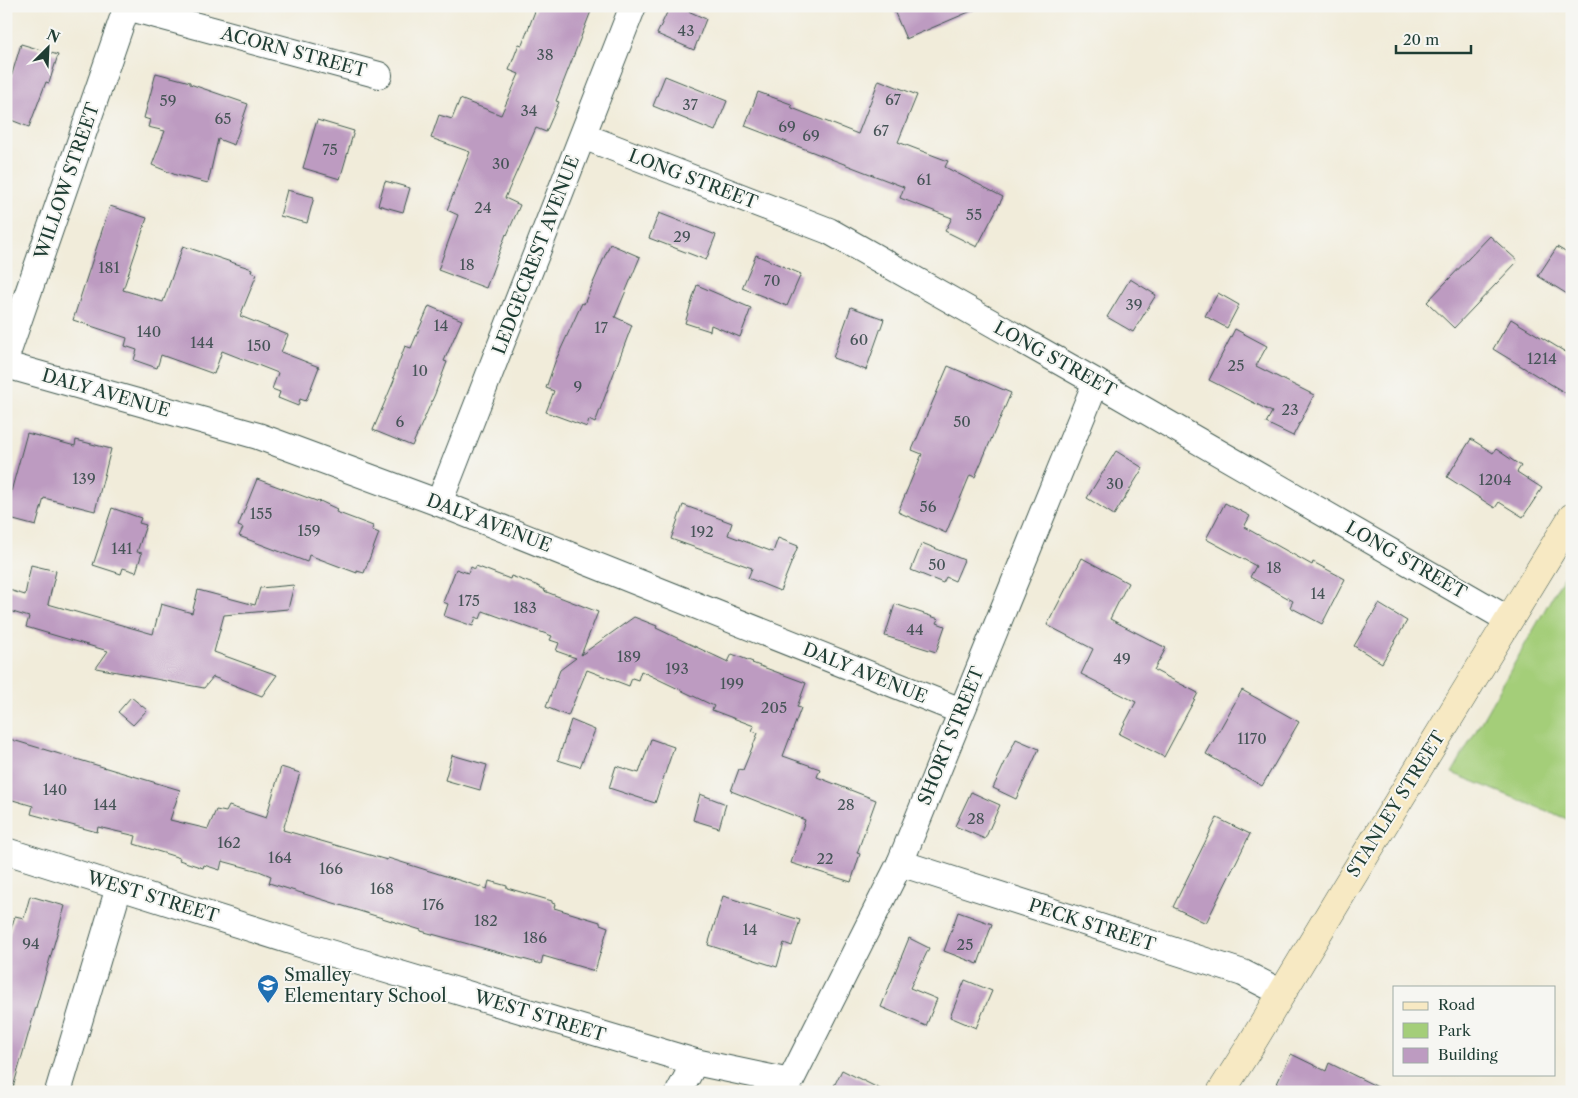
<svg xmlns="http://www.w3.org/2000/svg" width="1578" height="1098" viewBox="0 0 1578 1098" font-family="'Libre Caslon Text',serif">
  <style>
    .green { fill: #a4ce79; stroke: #628656 }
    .building { fill: #bd9bc1 }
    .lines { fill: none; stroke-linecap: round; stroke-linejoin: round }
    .minor-casing { stroke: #3e574d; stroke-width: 28 }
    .secondary-casing { stroke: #3e574d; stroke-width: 29 }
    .minor { stroke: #fff; stroke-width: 26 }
    .secondary { stroke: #f7e9c3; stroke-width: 28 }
    .labels { text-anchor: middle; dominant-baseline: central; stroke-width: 4; stroke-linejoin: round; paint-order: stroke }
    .number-label { font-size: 15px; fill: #465457 }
    .street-label { font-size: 18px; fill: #1f3d34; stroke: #f6f6f2 }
    .poi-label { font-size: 18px; fill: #1f3d34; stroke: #f6f6f2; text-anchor: start }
  </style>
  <rect width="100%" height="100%" fill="#f6f6f2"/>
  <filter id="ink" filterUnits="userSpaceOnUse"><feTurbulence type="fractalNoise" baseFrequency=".02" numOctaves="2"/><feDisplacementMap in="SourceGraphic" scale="10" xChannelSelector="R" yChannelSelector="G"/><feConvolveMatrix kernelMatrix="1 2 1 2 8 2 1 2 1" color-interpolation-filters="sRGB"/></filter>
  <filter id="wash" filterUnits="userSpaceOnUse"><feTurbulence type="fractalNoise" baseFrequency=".0096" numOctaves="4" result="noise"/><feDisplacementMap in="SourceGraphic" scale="20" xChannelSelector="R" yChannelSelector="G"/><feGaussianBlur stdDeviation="1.12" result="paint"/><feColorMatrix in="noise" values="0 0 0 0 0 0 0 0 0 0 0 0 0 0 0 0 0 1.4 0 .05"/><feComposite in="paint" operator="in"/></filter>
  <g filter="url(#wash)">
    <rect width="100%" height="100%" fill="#f1ecda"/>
    <polygon class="green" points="1572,562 1572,821 1452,773"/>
    <g id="blocks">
      <g class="building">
        <polygon points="537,6 593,6 556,101 559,102 546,132 536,128 505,198 520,205 507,235 506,234 486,288 438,270 458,215 447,210 470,152 431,138 439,115 452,119 460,99 501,115 519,74 509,70 519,44 522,45"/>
        <polygon points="670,6 677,6 706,19 694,50 657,34"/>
        <polygon points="892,6 983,6 906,39"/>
        <polygon points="21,44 58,55 49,83 46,82 29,127 6,118 6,94"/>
        <polygon points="156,73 190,82 190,84 248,104 234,145 218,139 208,183 176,175 152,165 165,131 148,127 150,120 144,118"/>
        <polygon points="665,76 727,101 715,131 653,106"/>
        <polygon points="879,80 917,95 898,142 948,161 945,167 1003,197 977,247 945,231 952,218 900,198 904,187 745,126 758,92 791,104 792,108 858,134"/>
        <polygon points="317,120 354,131 340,179 303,168"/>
        <polygon points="385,181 410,188 403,212 378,205"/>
        <polygon points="287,190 314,197 307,223 280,216"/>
        <polygon points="110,206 147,218 123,290 163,302 183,246 252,269 251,272 257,274 240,316 288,335 281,352 319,367 306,401 300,399 298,406 278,398 280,392 272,389 278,373 222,351 214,374 161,355 157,368 134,360 137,350 125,346 127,338 73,320"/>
        <polygon points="659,213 716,235 706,260 649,238"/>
        <polygon points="1490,236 1518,261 1454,328 1427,302"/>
        <polygon points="610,244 640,257 615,317 632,325 595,423 589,420 587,427 546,412 554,391 546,388 555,362 582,303 584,304"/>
        <polygon points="1557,247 1572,256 1572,297 1538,276"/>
        <polygon points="756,255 801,274 787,306 742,288"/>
        <polygon points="1130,279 1156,295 1133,332 1107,317"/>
        <polygon points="697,285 751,308 740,337 711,325 710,331 685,323"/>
        <polygon points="1218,293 1239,305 1227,328 1205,316"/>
        <polygon points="429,306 462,320 444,361 447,362 435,394 412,446 373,430 395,378 393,378 405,346 411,348"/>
        <polygon points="851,307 884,319 866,370 833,358"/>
        <polygon points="1511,319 1572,356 1572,397 1493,349"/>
        <polygon points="1235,329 1267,346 1256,366 1314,395 1293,436 1266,423 1272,412 1209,380"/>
        <polygon points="948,366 1011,393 975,477 970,475 946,533 898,512 922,454 912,450"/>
        <polygon points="27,433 75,446 76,440 111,449 95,511 44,498 36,526 6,518 6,510"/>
        <polygon points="1471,439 1493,453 1496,449 1521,466 1517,472 1542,488 1523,517 1499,502 1495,508 1447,477"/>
        <polygon points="1116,451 1143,468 1114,515 1087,498"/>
        <polygon points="257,479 319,502 320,501 337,509 336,512 373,526 372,530 379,533 364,573 357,571 357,573 309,555 307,562 239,536 243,528 238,526"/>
        <polygon points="1225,503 1250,516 1244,527 1312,565 1313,562 1345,579 1322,624 1290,607 1293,601 1250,577 1256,566 1206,539"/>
        <polygon points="683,505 732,523 728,535 773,552 778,538 798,546 780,591 748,578 752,568 671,539"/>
        <polygon points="112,508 141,518 139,523 146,525 137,552 142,553 136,572 123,568 121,574 93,565"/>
        <polygon points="922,543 964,560 955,581 946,577 943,583 911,570"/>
        <polygon points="1082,558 1128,583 1110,619 1166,648 1154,670 1198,693 1164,757 1119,734 1136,702 1081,674 1093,649 1047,625"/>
        <polygon points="31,565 56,571 48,604 153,634 161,604 192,613 198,590 255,605 260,588 294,585 288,609 224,615 214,652 277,675 262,696 213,677 204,688 96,668 108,651 26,627 29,617 6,610 6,589 25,595"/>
        <polygon points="476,566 510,579 511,576 536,585 545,590 544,591 598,612 581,655 634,617 657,626 656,628 728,662 732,654 753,662 752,663 806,683 797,707 801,708 783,756 820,769 817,777 876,800 857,853 860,854 851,882 791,863 805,820 731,791 739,769 743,770 758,733 752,731 754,726 712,710 714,706 641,671 638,680 632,678 629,686 587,670 568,716 546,707 560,670 576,658 556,651 559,643 550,640 552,636 483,611 480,619 476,617 473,626 444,616 448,604 443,602 456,569 468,573 471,567 475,569"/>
        <polygon points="895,604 939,619 937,623 945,626 936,652 885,636"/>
        <polygon points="1379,604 1407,621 1382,663 1354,646"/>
        <polygon points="1242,690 1299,722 1262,786 1206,754"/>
        <polygon points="131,697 147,710 133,725 118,712"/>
        <polygon points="571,720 595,730 580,767 558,760"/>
        <polygon points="6,738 180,790 170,820 208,829 216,810 226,812 229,806 266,818 281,767 300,773 283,830 387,860 388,858 487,889 489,881 507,886 507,888 552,901 552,903 555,904 554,908 600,922 600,924 608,927 595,971 543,956 541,964 421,931 421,930 269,883 271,876 259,871 222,861 220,870 204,865 203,868 179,860 180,858 134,844 136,836 98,827 97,832 31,814 33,806 6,798"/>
        <polygon points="651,739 674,747 655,803 609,788 616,766 639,773"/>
        <polygon points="1016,739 1039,749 1016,799 993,788"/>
        <polygon points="452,755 487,765 480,790 445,780"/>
        <polygon points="971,792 1000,805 985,839 955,826"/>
        <polygon points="700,794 726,804 719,828 693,820"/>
        <polygon points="1217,818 1250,834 1206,923 1173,907"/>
        <polygon points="30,896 65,906 12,1091 6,1091 6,945 15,916 24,918"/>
        <polygon points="723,896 800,920 792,946 784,943 777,967 708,945"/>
        <polygon points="958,912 992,924 978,964 944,951"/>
        <polygon points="909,938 929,948 910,988 937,999 926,1026 881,1007"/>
        <polygon points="965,980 992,991 976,1028 950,1017"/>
        <polygon points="1291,1054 1326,1071 1329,1063 1388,1092 1273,1092"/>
        <polygon points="842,1070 886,1092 831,1092"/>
      </g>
    </g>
  </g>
  <g filter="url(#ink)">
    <use href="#blocks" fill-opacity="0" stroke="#3e574d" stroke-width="1"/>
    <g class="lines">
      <g class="minor-casing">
        <g id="minor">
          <polyline points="123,6 379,75"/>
          <polyline points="583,136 829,231 1096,382 1509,620"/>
          <polyline points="6,357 127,6"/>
          <polyline points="6,365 258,436 439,503 961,711"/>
          <polyline points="439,503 633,6"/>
          <polyline points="6,851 313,948 695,1062 790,1082 900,863 1096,382"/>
          <polyline points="900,863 1243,973 1282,993"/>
          <polyline points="58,1092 119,887"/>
          <polyline points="679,1092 695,1062"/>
        </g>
      </g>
      <g class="secondary-casing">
        <polyline id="secondary" points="1221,1092 1247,1051 1344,890 1572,517"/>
      </g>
      <use href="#minor" class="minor"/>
      <use href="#secondary" class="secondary"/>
    </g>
  </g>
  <defs>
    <g id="school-pin" transform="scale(1.125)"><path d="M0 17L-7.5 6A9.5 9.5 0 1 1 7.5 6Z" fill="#1f6fb2" stroke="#f6f6f2"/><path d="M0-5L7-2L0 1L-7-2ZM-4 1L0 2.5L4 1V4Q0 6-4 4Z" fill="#fff"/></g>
  </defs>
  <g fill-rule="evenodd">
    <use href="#school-pin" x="268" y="985"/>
  </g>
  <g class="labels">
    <g class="number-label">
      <text x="686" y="30">43</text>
      <text x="545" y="54">38</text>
      <text x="893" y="99">67</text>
      <text x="168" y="100">59</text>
      <text x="690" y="104">37</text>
      <text x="529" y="110">34</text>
      <text x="223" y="118">65</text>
      <text x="787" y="126">69</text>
      <text x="881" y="130">67</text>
      <text x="811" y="135">69</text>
      <text x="330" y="149">75</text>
      <text x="501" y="163">30</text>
      <text x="924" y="179">61</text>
      <text x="483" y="207">24</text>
      <text x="974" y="214">55</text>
      <text x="682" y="236">29</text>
      <text x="467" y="264">18</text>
      <text x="109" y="267">181</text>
      <text x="772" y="280">70</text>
      <text x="1134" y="304">39</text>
      <text x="441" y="325">14</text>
      <text x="601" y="327">17</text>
      <text x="149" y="331">140</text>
      <text x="859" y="339">60</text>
      <text x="202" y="342">144</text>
      <text x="259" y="345">150</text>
      <text x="1542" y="358">1214</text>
      <text x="1236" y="365">25</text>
      <text x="420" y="370">10</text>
      <text x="578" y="386">9</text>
      <text x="1290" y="409">23</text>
      <text x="400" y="421">6</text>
      <text x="962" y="421">50</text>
      <text x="84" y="478">139</text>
      <text x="1495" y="479">1204</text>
      <text x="1115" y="483">30</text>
      <text x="928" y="506">56</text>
      <text x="261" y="513">155</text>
      <text x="309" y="530">159</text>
      <text x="702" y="531">192</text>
      <text x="122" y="548">141</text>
      <text x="937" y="564">50</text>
      <text x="1274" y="567">18</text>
      <text x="1318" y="593">14</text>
      <text x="469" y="600">175</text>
      <text x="525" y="607">183</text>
      <text x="915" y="629">44</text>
      <text x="629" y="656">189</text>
      <text x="1122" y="658">49</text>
      <text x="677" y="668">193</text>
      <text x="732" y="683">199</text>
      <text x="774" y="707">205</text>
      <text x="1252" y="738">1170</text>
      <text x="55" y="789">140</text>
      <text x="105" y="804">144</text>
      <text x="846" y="804">28</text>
      <text x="976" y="818">28</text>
      <text x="229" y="842">162</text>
      <text x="280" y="857">164</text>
      <text x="825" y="858">22</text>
      <text x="331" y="868">166</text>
      <text x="382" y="888">168</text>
      <text x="433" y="904">176</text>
      <text x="486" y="920">182</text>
      <text x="750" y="929">14</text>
      <text x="535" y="937">186</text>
      <text x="31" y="943">94</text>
      <text x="965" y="944">25</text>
    </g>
    <g class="street-label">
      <text transform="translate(294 52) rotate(15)">ACORN STREET</text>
      <text transform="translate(693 179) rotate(21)">LONG STREET</text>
      <text transform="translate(67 181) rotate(-71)">WILLOW STREET</text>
      <text transform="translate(536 255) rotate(-69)">LEDGECREST AVENUE</text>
      <text transform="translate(1055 359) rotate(29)">LONG STREET</text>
      <text transform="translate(106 393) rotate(16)">DALY AVENUE</text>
      <text transform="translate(489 523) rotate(21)">DALY AVENUE</text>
      <text transform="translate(1406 560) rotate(30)">LONG STREET</text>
      <text transform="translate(865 673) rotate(22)">DALY AVENUE</text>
      <text transform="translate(951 736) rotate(-68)">SHORT STREET</text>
      <text transform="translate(1396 804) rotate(-58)">STANLEY STREET</text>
      <text transform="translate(153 897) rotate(17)">WEST STREET</text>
      <text transform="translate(1092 925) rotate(18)">PECK STREET</text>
      <text transform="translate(540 1016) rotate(17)">WEST STREET</text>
    </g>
    <g class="poi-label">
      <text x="284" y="975">Smalley<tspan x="284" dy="21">Elementary School</tspan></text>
    </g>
  </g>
  <rect width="1578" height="1098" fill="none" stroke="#f6f6f2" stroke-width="25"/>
  <rect x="1393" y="986" width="162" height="90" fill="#f6f6f2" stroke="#a0aca6"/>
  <rect x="1403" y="1002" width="25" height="8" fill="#f7e9c3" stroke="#a0aca6"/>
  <text x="1438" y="1010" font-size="15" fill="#1f3d34">Road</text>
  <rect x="1403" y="1023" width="25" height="15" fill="#a4ce79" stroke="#a0aca6"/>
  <text x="1438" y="1036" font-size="15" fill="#1f3d34">Park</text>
  <rect x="1403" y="1048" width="25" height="15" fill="#bd9bc1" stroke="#a0aca6"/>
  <text x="1438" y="1060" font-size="15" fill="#1f3d34">Building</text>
  <g transform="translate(48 48) rotate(24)" stroke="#f6f6f2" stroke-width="4" paint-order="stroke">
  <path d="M0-4L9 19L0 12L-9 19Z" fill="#1f3d34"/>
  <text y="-8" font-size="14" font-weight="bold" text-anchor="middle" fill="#1f3d34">N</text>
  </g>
  <path d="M1396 45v8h75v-8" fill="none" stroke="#1f3d34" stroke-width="2.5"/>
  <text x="1403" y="45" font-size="15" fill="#1f3d34" stroke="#f6f6f2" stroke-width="4" paint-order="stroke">20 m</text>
</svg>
